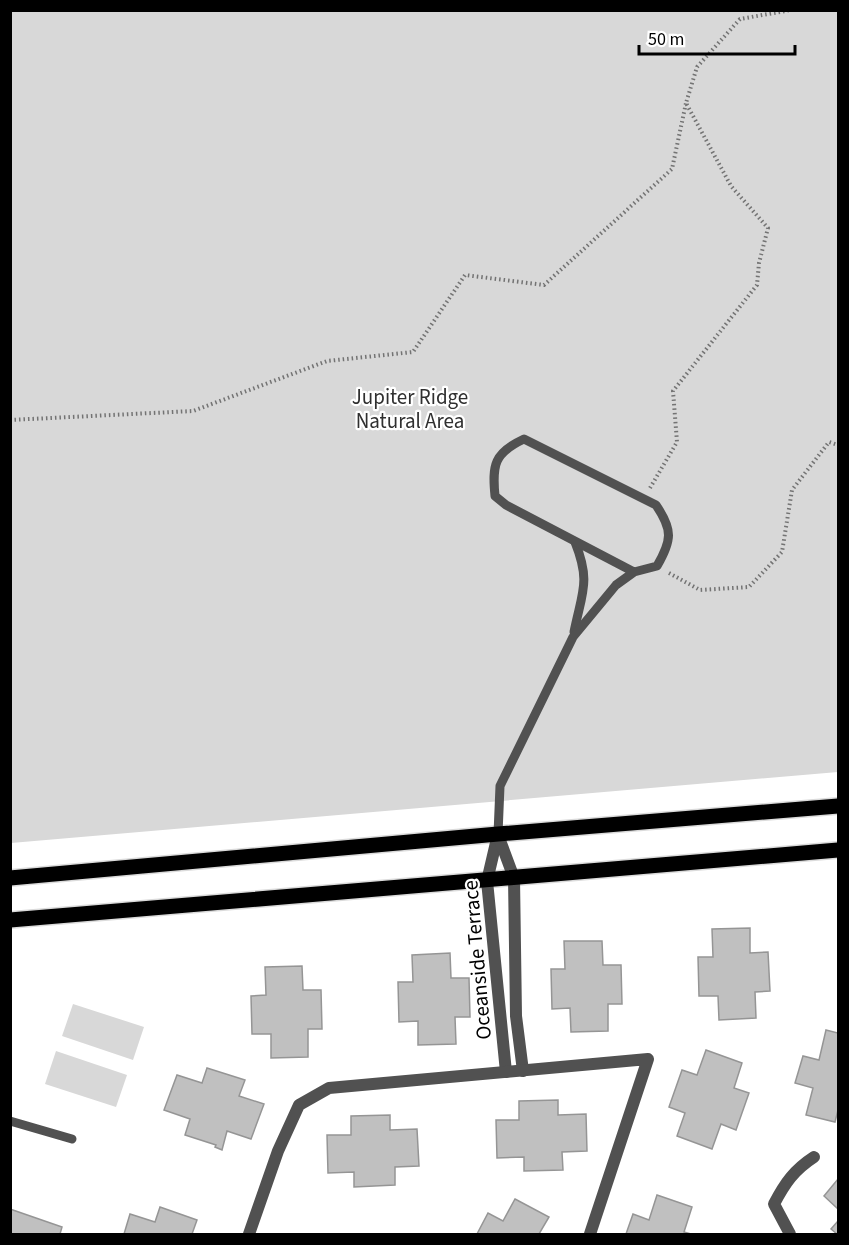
<svg xmlns="http://www.w3.org/2000/svg" width="849" height="1245" viewBox="0 0 849 1245" font-family="'Source Sans 3',sans-serif">
  <style>
    .green { fill: #d8d8d8 }
    .building { fill: #c0c0c0; stroke: #959595; stroke-width: 1.5 }
    .lines { fill: none; stroke-linecap: round; stroke-linejoin: round }
    .primary-casing { stroke: #dbdbdb; stroke-width: 18 }
    .path { stroke: #737373; stroke-width: 4; stroke-dasharray: 1.5 3; stroke-linecap: butt }
    .service { stroke: #515151; stroke-width: 9 }
    .minor { stroke: #515151; stroke-width: 12 }
    .primary { stroke: #000; stroke-width: 15 }
    .labels { text-anchor: middle; dominant-baseline: central; stroke-width: 4.5; stroke-linejoin: round; paint-order: stroke }
    .park-label { font-size: 21px; fill: #2f2f2f; stroke: #fff }
    .street-label { font-size: 21px; fill: #000; stroke: #fff }
  </style>
  <rect width="100%" height="100%" fill="#fff"/>
  <g class="green">
    <polygon points="11,11 838,11 838,772 11,843"/>
    <polygon points="73,1004 144,1027 133,1060 62,1036"/>
    <polygon points="56,1051 127,1075 116,1107 45,1084"/>
  </g>
  <g class="building">
    <polygon points="750,928 750,953 768,952 770,991 755,992 756,1018 719,1020 718,996 699,996 698,957 713,957 712,929"/>
    <polygon points="564,941 602,941 603,965 621,965 622,1004 608,1004 608,1031 571,1032 570,1008 552,1009 551,969 565,969"/>
    <polygon points="450,953 451,978 469,978 470,1017 455,1017 456,1044 418,1045 418,1021 399,1022 398,982 413,982 412,955"/>
    <polygon points="302,966 303,990 321,990 322,1029 308,1029 308,1057 271,1058 271,1034 252,1034 251,996 266,995 265,967"/>
    <polygon points="826,1030 838,1033 838,1110 835,1122 806,1115 813,1088 795,1083 803,1056 819,1060"/>
    <polygon points="706,1050 742,1063 734,1088 749,1093 736,1130 721,1124 712,1149 677,1136 685,1113 669,1107 682,1070 697,1075"/>
    <polygon points="207,1068 245,1080 239,1096 264,1104 251,1139 227,1131 222,1150 215,1147 216,1145 185,1135 190,1119 164,1110 177,1075 202,1083"/>
    <polygon points="558,1100 558,1115 586,1114 587,1151 562,1152 563,1170 524,1171 524,1157 497,1158 496,1120 519,1120 519,1101"/>
    <polygon points="390,1115 390,1130 417,1129 419,1166 395,1167 395,1185 354,1187 354,1172 328,1173 327,1135 351,1135 351,1116"/>
    <polygon points="838,1179 838,1209 824,1196"/>
    <polygon points="657,1195 692,1207 684,1232 691,1234 626,1234 633,1214 649,1220"/>
    <polygon points="515,1199 549,1217 539,1234 477,1234 488,1213 503,1221"/>
    <polygon points="160,1207 197,1220 192,1234 124,1234 130,1214 155,1222"/>
    <polygon points="10,1209 62,1227 60,1234 10,1234"/>
    <polygon points="838,1221 838,1234 837,1234 831,1229"/>
  </g>
  <g class="lines">
    <g class="primary-casing">
      <g id="primary">
        <polyline points="10,878 498,834 838,806"/>
        <polyline points="10,920 838,850"/>
      </g>
    </g>
    <g class="path">
      <polyline points="10,420 193,411 327,361 413,352 465,275 544,285 672,169 686,103"/>
      <polyline points="650,488 677,442 673,391 757,285 759,263 768,228 731,186 686,103 697,67 740,19 791,10"/>
      <polyline points="669,573 700,590 749,587 782,552 792,490 829,442 838,445"/>
    </g>
    <g class="service">
      <path d="M574 632C582 592 591 582 575 542"/>
      <path d="M498 834 500 786 573 637 616 585 634 572 657 566C672 540 673 530 656 505L524 439C494 453 492 465 495 496L506 505 634 572"/>
      <polyline points="10,1121 72,1139"/>
    </g>
    <g class="minor">
      <polyline points="498,834 487,881 506,1072"/>
      <polyline points="498,835 514,878 516,1016 523,1071"/>
      <polyline points="249,1234 278,1151 299,1105 329,1088 648,1059 590,1234"/>
      <path d="M790 1234 774 1204C785 1183 794 1170 814 1157"/>
    </g>
    <use href="#primary" class="primary"/>
  </g>
  <g class="labels">
    <g class="park-label">
      <text x="410" y="397">Jupiter Ridge<tspan x="410" dy="24">Natural Area</tspan></text>
    </g>
    <g class="street-label">
      <text transform="translate(477 960) rotate(-95)">Oceanside Terrace</text>
    </g>
  </g>
  <rect width="849" height="1245" fill="none" stroke="#000000" stroke-width="24"/>
  <path d="M639 45v9h156v-9" fill="none" stroke="#000000" stroke-width="3"/>
  <text x="648" y="45" font-size="18" fill="#000000" stroke="#ffffff" stroke-width="4.5" paint-order="stroke">50 m</text>
</svg>
